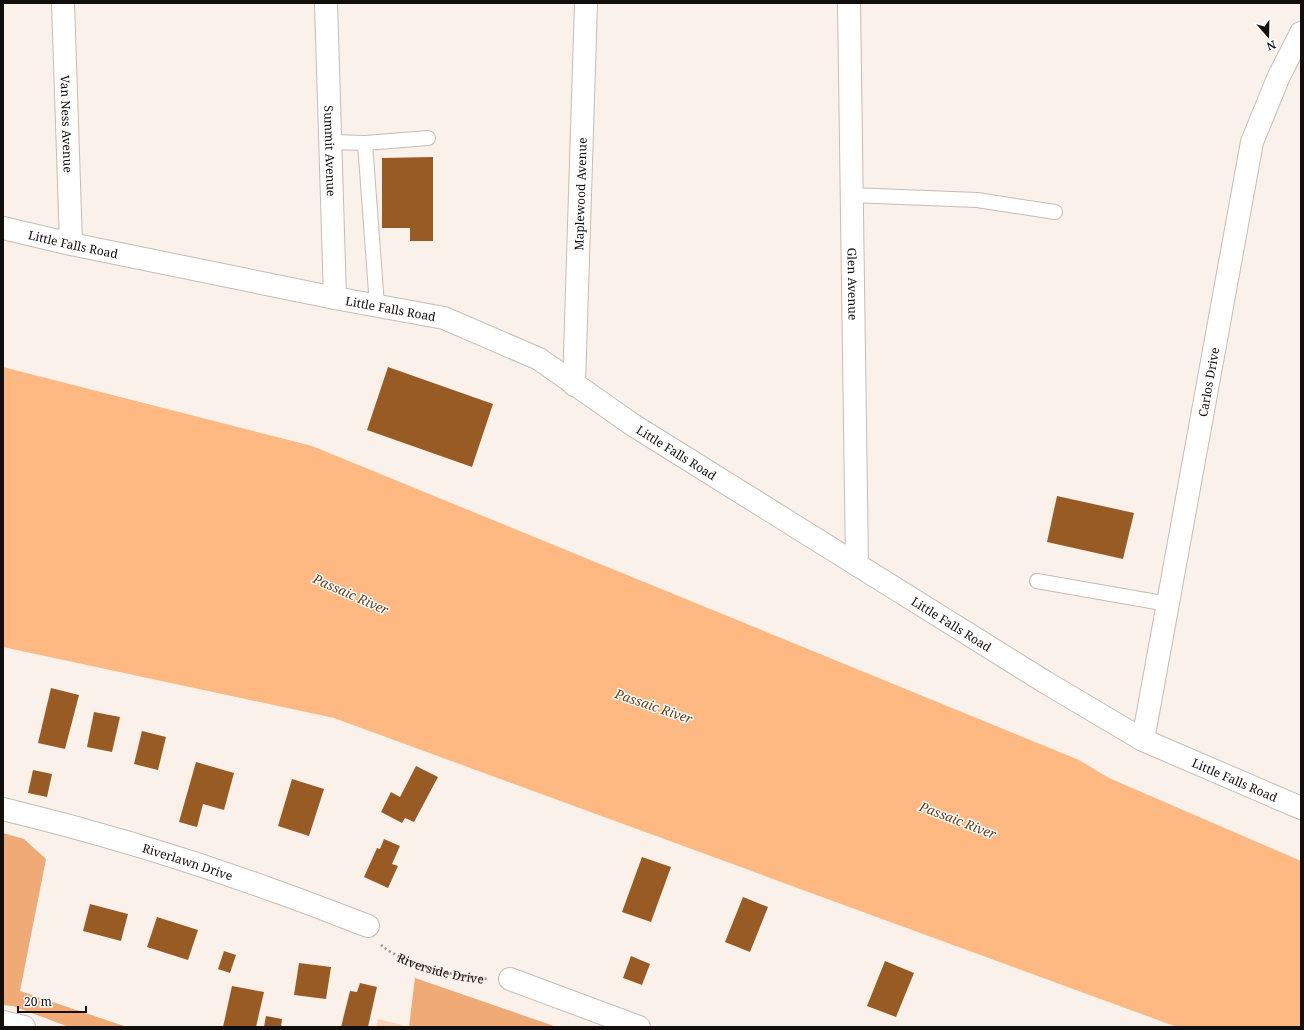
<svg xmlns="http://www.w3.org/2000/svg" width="1304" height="1030" viewBox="0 0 1304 1030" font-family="'Noto Serif',serif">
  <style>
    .green { fill: #fcd5b9 }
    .forest { fill: #efaa75 }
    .water { fill: #feb882 }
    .building { fill: #995b24 }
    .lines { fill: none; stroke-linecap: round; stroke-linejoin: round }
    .lane-casing { stroke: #c5bcb6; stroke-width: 16 }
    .street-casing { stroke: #c5bcb6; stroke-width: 24 }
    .secondary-casing { stroke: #c5bcb6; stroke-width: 24 }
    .path { stroke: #9a938e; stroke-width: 2.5; stroke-dasharray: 2 3; stroke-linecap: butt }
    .lane { stroke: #fff; stroke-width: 14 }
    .street { stroke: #fff; stroke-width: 22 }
    .secondary { stroke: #fff; stroke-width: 22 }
    .labels { text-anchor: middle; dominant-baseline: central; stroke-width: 3; stroke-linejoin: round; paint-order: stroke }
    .street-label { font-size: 12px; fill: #110e0c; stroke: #fff }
    .water-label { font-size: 13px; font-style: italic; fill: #683c14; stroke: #fff }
  </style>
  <rect width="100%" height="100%" fill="#faf1ea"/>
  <polygon class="green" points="378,1019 403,1025 403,1027 376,1027"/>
  <g class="forest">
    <polygon points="3,833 24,839 46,859 20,991 127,1027 69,1027 13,1006 3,1005"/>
    <polygon points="415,978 557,1027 409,1027"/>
  </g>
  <polygon class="water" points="3,367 312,446 1079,760 1109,778 1301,861 1301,1027 1177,1027 334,718 3,647"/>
  <g class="building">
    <polygon points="433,157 433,241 410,241 410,228 382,228 382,158"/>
    <polygon points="388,367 493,404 472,467 367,430"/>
    <polygon points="1057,496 1134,513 1123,559 1047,542"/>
    <polygon points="51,688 79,695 65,749 38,743"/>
    <polygon points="94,712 120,717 112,752 87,747"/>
    <polygon points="142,731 166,737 158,770 134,764"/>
    <polygon points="196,762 234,773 224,810 203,804 197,827 179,822"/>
    <polygon points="416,766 438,777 414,822 405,818 402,823 381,812 391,792 400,797"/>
    <polygon points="33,770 52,774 47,797 28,793"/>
    <polygon points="292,779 324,789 309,836 278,826"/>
    <polygon points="384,839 400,846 392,864 398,866 388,888 364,877 377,848 380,849"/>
    <polygon points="642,857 671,867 651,922 622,912"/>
    <polygon points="743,897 768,907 750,952 725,942"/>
    <polygon points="90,904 128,914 121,941 83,931"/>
    <polygon points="157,917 198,930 188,960 147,947"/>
    <polygon points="224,951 236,955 230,973 218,969"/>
    <polygon points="631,956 650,964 642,985 623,978"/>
    <polygon points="885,961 914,973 896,1017 867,1006"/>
    <polygon points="299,963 331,967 326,999 294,995"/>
    <polygon points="360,983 377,987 368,1027 341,1027 350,991 357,992"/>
    <polygon points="232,986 264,992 256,1027 223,1027"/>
    <polygon points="266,1016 282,1019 281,1027 264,1027"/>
  </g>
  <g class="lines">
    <g class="lane-casing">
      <g id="lane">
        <polyline points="330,142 365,143 377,306"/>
        <polyline points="365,143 428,138"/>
        <polyline points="851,195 977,200 1055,212"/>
        <polyline points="1037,581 1168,604"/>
      </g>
    </g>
    <g class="street-casing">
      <g id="street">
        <path id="s2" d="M63 3 71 244"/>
        <path id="s3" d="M326 3 335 298"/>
        <path id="s4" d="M849 3 857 565"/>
        <path id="s5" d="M574 385 586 3"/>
        <path id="s6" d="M1143 740 1252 142 1279 76 1301 33"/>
        <path id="s7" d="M3 809C94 831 184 858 272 890 304 901 336 914 368 926"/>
        <polyline points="510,979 639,1027"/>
        <polyline points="3,1022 24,1027"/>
      </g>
    </g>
    <g class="secondary-casing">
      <g id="secondary">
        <path id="s8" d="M3 228 71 244 335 298 444 318 539 359 633 425 1045 682 1143 740 1301 808"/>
      </g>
    </g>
    <path class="path" id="s1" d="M381 945C404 965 458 977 489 979"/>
    <use href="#lane" class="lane"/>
    <use href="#street" class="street"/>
    <use href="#secondary" class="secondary"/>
  </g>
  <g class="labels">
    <g class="street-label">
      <text stroke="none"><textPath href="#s2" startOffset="121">Van Ness Avenue</textPath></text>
      <text stroke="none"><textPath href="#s3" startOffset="148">Summit Avenue</textPath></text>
      <text stroke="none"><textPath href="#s5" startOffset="191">Maplewood Avenue</textPath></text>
      <text stroke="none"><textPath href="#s8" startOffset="72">Little Falls Road</textPath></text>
      <text stroke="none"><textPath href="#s4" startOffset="281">Glen Avenue</textPath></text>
      <text stroke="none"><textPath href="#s8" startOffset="396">Little Falls Road</textPath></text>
      <text stroke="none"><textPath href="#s6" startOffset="364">Carlos Drive</textPath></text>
      <text stroke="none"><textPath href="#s8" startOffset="720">Little Falls Road</textPath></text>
      <text stroke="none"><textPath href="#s8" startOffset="1044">Little Falls Road</textPath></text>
      <text stroke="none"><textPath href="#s8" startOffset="1368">Little Falls Road</textPath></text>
      <text stroke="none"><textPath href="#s7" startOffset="192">Riverlawn Drive</textPath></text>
      <text stroke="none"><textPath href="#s1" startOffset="65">Riverside Drive</textPath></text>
    </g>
    <g class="water-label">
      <text transform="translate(351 594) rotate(24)">Passaic River</text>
      <text transform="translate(654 706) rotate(19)">Passaic River</text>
      <text transform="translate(958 820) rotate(21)">Passaic River</text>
    </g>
  </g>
  <rect width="1304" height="1030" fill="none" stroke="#110e0c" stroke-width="8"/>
  <g transform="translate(1268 36) rotate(160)" stroke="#ffffff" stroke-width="3" paint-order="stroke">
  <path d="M0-3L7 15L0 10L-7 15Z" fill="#110e0c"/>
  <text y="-6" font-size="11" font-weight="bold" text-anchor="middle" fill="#110e0c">N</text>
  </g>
  <path d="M18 1006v6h68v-6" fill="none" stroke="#110e0c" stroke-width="2"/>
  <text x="24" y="1006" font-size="12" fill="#110e0c" stroke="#ffffff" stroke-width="3" paint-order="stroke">20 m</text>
</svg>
